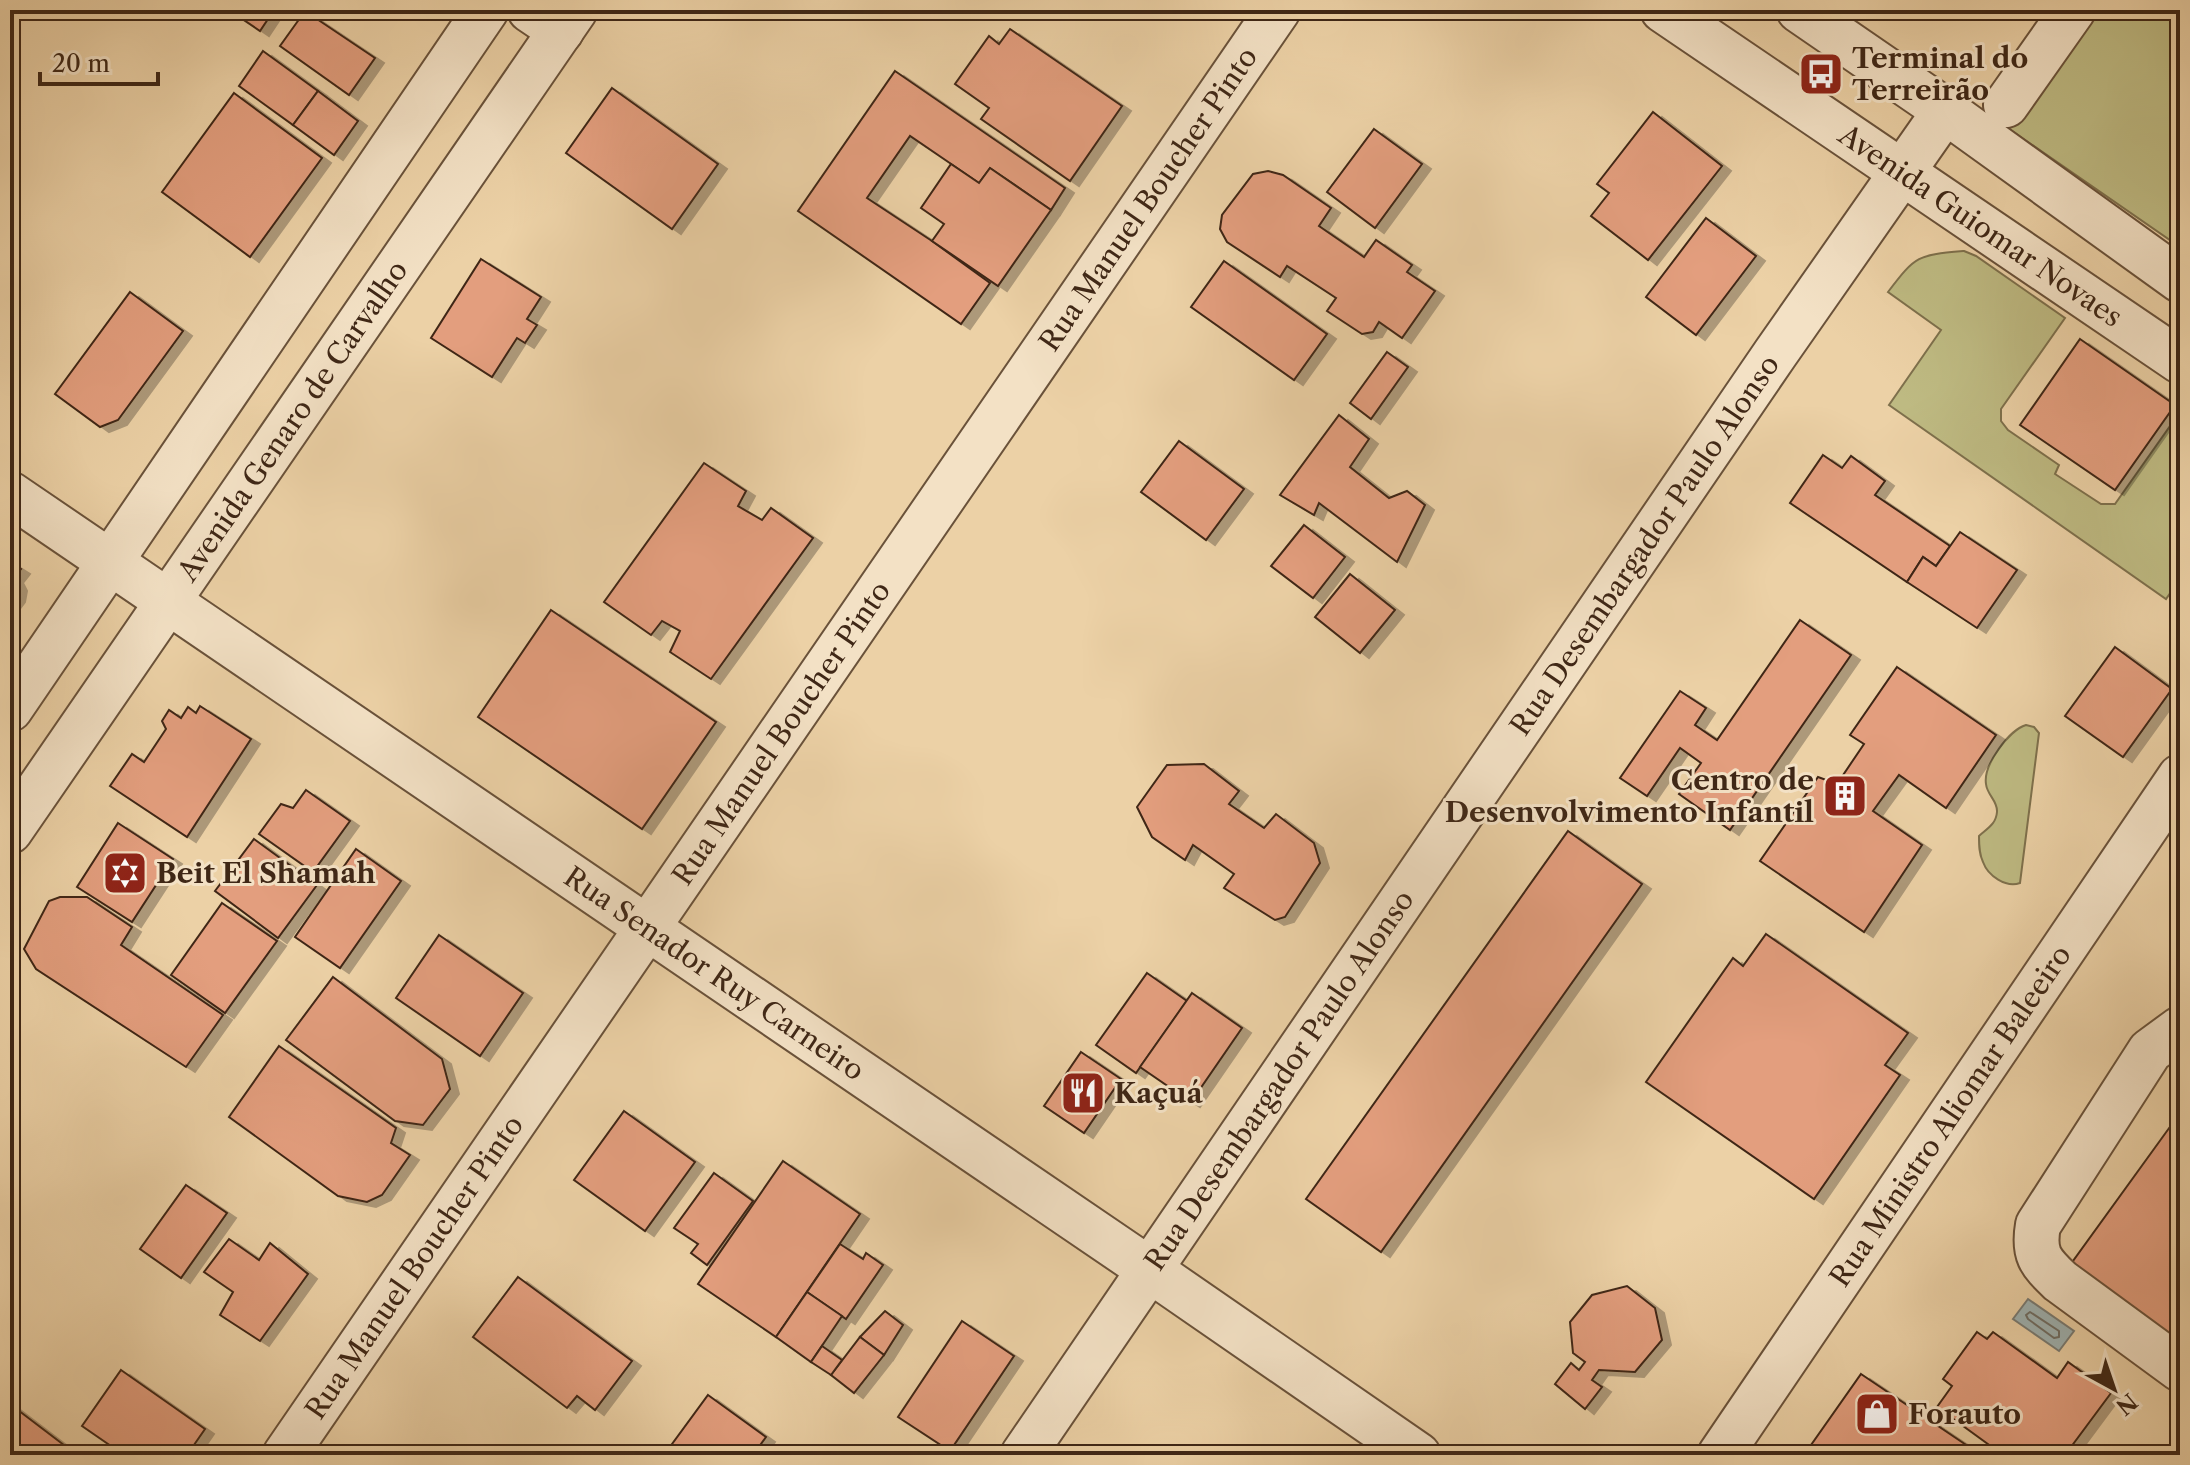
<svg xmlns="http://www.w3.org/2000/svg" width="2190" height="1465" viewBox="0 0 2190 1465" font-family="'Libre Caslon Text',serif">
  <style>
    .green { fill: #beba82; stroke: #7e704c; stroke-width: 2 }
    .water { fill: #9fb4b4; stroke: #797c75; stroke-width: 2 }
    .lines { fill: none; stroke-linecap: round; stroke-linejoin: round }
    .shore { stroke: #6f6e65; stroke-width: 2 }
    .building { fill: #e39e7e; stroke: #3f2716; stroke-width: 2; filter: url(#shadow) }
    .minor-casing { stroke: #6a523a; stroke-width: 48 }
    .minor { stroke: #f3e1c5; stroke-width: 44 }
    .labels { text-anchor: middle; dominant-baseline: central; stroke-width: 6; stroke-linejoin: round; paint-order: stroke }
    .poi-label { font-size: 28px; font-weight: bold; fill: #3f2716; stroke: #f3e1c5; text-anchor: start }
    .street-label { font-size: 28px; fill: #3f2716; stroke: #f3e1c5 }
  </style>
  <defs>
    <filter id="shadow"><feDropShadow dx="9" dy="5" stdDeviation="0" flood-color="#0004"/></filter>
  </defs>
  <rect width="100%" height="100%" fill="#ecd1a6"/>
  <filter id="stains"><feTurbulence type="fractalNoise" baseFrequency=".0025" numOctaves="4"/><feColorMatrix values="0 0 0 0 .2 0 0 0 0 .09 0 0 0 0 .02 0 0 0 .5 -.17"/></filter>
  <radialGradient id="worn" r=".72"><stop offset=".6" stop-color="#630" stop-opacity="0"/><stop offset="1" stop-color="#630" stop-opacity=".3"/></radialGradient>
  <g class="green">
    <polygon points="2080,10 2180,10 2180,247 1999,122"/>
    <path d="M1964 251 1976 256 2065 318 2001 409V421L2008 430 2059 465 2055 474 2101 504H2115L2180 412V579L2166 599 1889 405 1941 330 1888 292C1916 255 1918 255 1964 251Z"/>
    <path d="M2026 725 2034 727 2039 733 2020 883C2006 888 1988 876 1983 862 1979 854 1979 845 1979 836 1988 828 1996 824 1997 812 1998 801 1987 795 1986 784 1983 765 2009 730 2026 725Z"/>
  </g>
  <polygon class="water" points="2028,1299 2074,1331 2059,1351 2013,1319"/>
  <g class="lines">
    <polygon class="shore" points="2030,1312 2059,1331 2059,1337 2054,1338 2028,1319 2026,1315"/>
  </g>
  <g class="building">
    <polygon points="229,10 274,10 260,31"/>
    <polygon points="305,11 375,58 349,95 280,46"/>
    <polygon points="1010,29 1122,106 1070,181 981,119 989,108 955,84 989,36 999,44"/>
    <polygon points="263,51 318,91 293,125 239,86"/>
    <polygon points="895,71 1065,188 1051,210 990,168 979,183 910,136 867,198 932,241 990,283 961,324 798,211"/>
    <polygon points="612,88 718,164 672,229 566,153"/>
    <polygon points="318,91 358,121 334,155 293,125"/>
    <polygon points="234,93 322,158 250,257 162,192"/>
    <polygon points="1653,112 1722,166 1648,260 1591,216 1609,193 1597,184"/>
    <polygon points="1374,129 1422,164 1375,228 1327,192"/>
    <polygon points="951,164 979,183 990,168 1051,210 998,286 932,241 944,224 921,208"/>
    <polygon points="1268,171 1283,175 1331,208 1319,226 1364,257 1376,240 1412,265 1407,272 1435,291 1402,338 1379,322 1373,332 1362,334 1327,311 1336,298 1287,266 1280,277 1227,242 1220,229 1222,215 1253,174"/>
    <polygon points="1706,218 1756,256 1696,335 1646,297"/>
    <polygon points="481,259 541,297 527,319 537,325 525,343 517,338 492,377 431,338"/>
    <polygon points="1224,261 1327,334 1294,380 1191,307"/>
    <polygon points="130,292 183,331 118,420 100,427 55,394"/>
    <polygon points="2080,339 2175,405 2115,490 2020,425"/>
    <polygon points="1387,352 1408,367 1371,419 1350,403"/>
    <polygon points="1339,415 1369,439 1350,467 1389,498 1407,491 1425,505 1397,562 1319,503 1314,515 1280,495"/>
    <polygon points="1179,441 1244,489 1206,540 1141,492"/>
    <polygon points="1823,455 1842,468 1851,456 1885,481 1875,495 1950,546 1936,566 1923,557 1907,582 1790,503"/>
    <polygon points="704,463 746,491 738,506 762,520 771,508 813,538 711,679 670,652 680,631 662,621 651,635 604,602"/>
    <polygon points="1304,525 1345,557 1313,598 1271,566"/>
    <polygon points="1960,532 2017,570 1977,628 1907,582 1923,557 1936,566"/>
    <polygon points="10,562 21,569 14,578 18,586 16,597 10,605"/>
    <polygon points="1350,574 1395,610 1360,653 1315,617"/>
    <polygon points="551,610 716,722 642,829 478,717"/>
    <polygon points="1800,620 1851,655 1730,830 1679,794 1701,763 1680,748 1647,796 1620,778 1680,691 1706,708 1695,725 1717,740"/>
    <polygon points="2115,647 2172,689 2123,757 2065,716"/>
    <polygon points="1897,667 1996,735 1946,808 1899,775 1873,811 1922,845 1864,932 1760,861 1818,777 1837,784 1864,744 1850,735"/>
    <polygon points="200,706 251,739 187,837 110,786 132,754 144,762 166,729 162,721 169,710 181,718 188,707 196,713"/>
    <polygon points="1204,764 1239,791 1229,804 1264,828 1276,814 1314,843 1320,863 1285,917 1275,920 1224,888 1234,874 1193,845 1185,860 1152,837 1137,807 1167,765"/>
    <polygon points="306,790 350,821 313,872 259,834 281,804 293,808"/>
    <polygon points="118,823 173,859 132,922 77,887"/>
    <polygon points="1568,831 1642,884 1381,1252 1306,1199"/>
    <polygon points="254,839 317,885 278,938 215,891"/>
    <polygon points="356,849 401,881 340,968 295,937"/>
    <polygon points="60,897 87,897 132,927 121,945 223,1015 186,1067 36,969 24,949 49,901"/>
    <polygon points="222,903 277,941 225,1013 171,975"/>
    <polygon points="1766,934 1908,1033 1885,1065 1900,1075 1814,1199 1646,1082 1733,958 1743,966"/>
    <polygon points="439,935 523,993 480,1056 396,998"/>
    <polygon points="1147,973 1187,1001 1136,1073 1096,1045"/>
    <polygon points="333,977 442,1059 450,1089 423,1125 395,1121 286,1040"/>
    <polygon points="1192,993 1242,1028 1191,1102 1140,1067"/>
    <polygon points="279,1046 396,1128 391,1143 410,1155 382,1195 367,1202 338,1196 229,1117"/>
    <polygon points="1081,1052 1121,1079 1084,1133 1044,1106"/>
    <polygon points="624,1111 695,1162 645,1231 574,1180"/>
    <polygon points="2180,1113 2180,1354 2065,1272"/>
    <polygon points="783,1161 860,1214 776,1337 698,1284"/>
    <polygon points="714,1173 753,1201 707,1265 691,1253 698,1244 674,1228"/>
    <polygon points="186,1185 227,1213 181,1278 140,1249"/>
    <polygon points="229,1239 259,1260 270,1243 308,1274 260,1341 220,1315 233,1292 204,1272"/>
    <polygon points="840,1244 863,1259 866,1253 883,1265 846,1319 807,1292"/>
    <polygon points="518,1277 632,1361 595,1410 577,1396 567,1408 473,1337"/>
    <polygon points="1627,1286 1655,1308 1662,1340 1635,1372 1599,1370 1592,1380 1602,1387 1585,1409 1555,1384 1571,1363 1579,1370 1585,1362 1573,1353 1570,1322 1592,1295"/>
    <polygon points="807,1292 842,1316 811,1362 776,1337"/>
    <polygon points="885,1311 903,1325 884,1355 860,1337"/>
    <polygon points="962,1321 1014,1356 950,1451 898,1417"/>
    <polygon points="1977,1332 1987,1339 1993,1332 2057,1378 2068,1362 2111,1393 2065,1455 2003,1455 1937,1407 1952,1386 1943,1379"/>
    <polygon points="860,1337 884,1355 854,1393 831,1375"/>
    <polygon points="822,1346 842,1360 831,1375 811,1362"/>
    <polygon points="121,1370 205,1429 187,1455 124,1455 82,1426"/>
    <polygon points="1861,1374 1981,1455 1804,1455"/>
    <polygon points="708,1395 766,1437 753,1455 664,1455"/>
    <polygon points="10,1404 77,1455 10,1455"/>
  </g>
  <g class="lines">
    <g class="minor-casing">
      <g id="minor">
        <polyline points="530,10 561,31"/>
        <path id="s1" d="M1663 10 2180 361"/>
        <polyline points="1799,10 1940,107 2180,280"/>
        <polyline points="2006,105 2073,10"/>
        <path id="s2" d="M10 494 1150 1270 1418 1455"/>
        <polyline points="10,709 486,10"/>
        <path id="s3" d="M10 831 575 10"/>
        <path d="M2180 1029 2150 1051 2038 1225C2033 1254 2040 1262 2060 1281L2180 1369"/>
        <path id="s4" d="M285 1455 1278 10"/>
        <path id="s5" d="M1023 1455 1775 354 1945 111"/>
        <path id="s6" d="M1720 1455 2180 777"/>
      </g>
    </g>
    <use href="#minor" class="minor"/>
  </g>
  <defs>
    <g id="bus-square" transform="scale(2.3)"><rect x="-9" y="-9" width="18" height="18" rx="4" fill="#8f2418" stroke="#f3e1c5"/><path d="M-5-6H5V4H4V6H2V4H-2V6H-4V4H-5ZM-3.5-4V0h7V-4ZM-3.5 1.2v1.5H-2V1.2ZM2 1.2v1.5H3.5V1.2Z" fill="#fff"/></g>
    <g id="building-square" transform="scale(2.3)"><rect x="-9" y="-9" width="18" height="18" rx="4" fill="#8f2418" stroke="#f3e1c5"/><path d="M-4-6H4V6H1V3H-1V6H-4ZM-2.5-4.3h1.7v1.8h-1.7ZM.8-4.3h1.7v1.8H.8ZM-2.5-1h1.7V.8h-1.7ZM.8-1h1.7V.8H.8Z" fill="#fff"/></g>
    <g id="synagogue-square" transform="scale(2.3)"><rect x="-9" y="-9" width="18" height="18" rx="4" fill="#8f2418" stroke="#f3e1c5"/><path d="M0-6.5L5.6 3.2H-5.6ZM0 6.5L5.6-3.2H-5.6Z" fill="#fff"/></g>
    <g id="restaurant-square" transform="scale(2.3)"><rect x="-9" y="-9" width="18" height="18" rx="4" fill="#8f2418" stroke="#f3e1c5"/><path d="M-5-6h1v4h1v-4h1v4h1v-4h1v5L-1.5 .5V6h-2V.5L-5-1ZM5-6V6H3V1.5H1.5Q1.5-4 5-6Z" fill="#fff"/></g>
    <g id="shop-square" transform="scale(2.3)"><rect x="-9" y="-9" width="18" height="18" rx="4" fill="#8f2418" stroke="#f3e1c5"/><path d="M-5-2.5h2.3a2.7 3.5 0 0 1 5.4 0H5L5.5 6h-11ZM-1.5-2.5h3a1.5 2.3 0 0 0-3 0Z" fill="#fff"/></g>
  </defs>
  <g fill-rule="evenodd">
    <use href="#bus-square" x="1821" y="74"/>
    <use href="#building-square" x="1845" y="796"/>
    <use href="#synagogue-square" x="125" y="873"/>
    <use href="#restaurant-square" x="1083" y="1093"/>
    <use href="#shop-square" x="1877" y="1414"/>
  </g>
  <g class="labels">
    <g class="poi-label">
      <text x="1852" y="58">Terminal do<tspan x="1852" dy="32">Terreirão</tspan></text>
      <text x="1814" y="780" text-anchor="end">Centro de<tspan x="1814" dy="32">Desenvolvimento Infantil</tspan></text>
      <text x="156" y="873">Beit El Shamah</text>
      <text x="1114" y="1093">Kaçuá</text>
      <text x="1908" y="1414">Forauto</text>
    </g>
    <g class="street-label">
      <text stroke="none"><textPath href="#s4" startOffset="1524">Rua Manuel Boucher Pinto</textPath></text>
      <text stroke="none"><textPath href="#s1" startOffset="384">Avenida Guiomar Novaes</textPath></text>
      <text stroke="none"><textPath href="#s3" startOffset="498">Avenida Genaro de Carvalho</textPath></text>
      <text stroke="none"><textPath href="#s5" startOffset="1102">Rua Desembargador Paulo Alonso</textPath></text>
      <text stroke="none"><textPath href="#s4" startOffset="876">Rua Manuel Boucher Pinto</textPath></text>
      <text stroke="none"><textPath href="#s2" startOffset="852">Rua Senador Ruy Carneiro</textPath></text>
      <text stroke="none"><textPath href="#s5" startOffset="454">Rua Desembargador Paulo Alonso</textPath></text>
      <text stroke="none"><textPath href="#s6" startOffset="410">Rua Ministro Aliomar Baleeiro</textPath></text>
      <text stroke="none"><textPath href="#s4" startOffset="228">Rua Manuel Boucher Pinto</textPath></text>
    </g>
  </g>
  <rect width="2190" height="1465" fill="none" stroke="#ecd1a6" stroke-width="40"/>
  <rect x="12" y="12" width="2166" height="1441" fill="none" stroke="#3f2716" stroke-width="4"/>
  <rect x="20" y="20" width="2150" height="1425" fill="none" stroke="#3f2716" stroke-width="2"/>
  <g transform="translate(2114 1389) rotate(140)" stroke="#f3e1c5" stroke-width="6" paint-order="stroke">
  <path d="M0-6L14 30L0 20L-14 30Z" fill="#3f2716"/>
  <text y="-12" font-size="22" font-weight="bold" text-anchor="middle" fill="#3f2716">N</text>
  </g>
  <path d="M40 72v12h118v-12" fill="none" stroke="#3f2716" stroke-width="4"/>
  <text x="52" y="72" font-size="24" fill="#3f2716" stroke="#f3e1c5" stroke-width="6" paint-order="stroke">20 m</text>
  <rect width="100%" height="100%" filter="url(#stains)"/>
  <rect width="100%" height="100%" fill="url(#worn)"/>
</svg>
